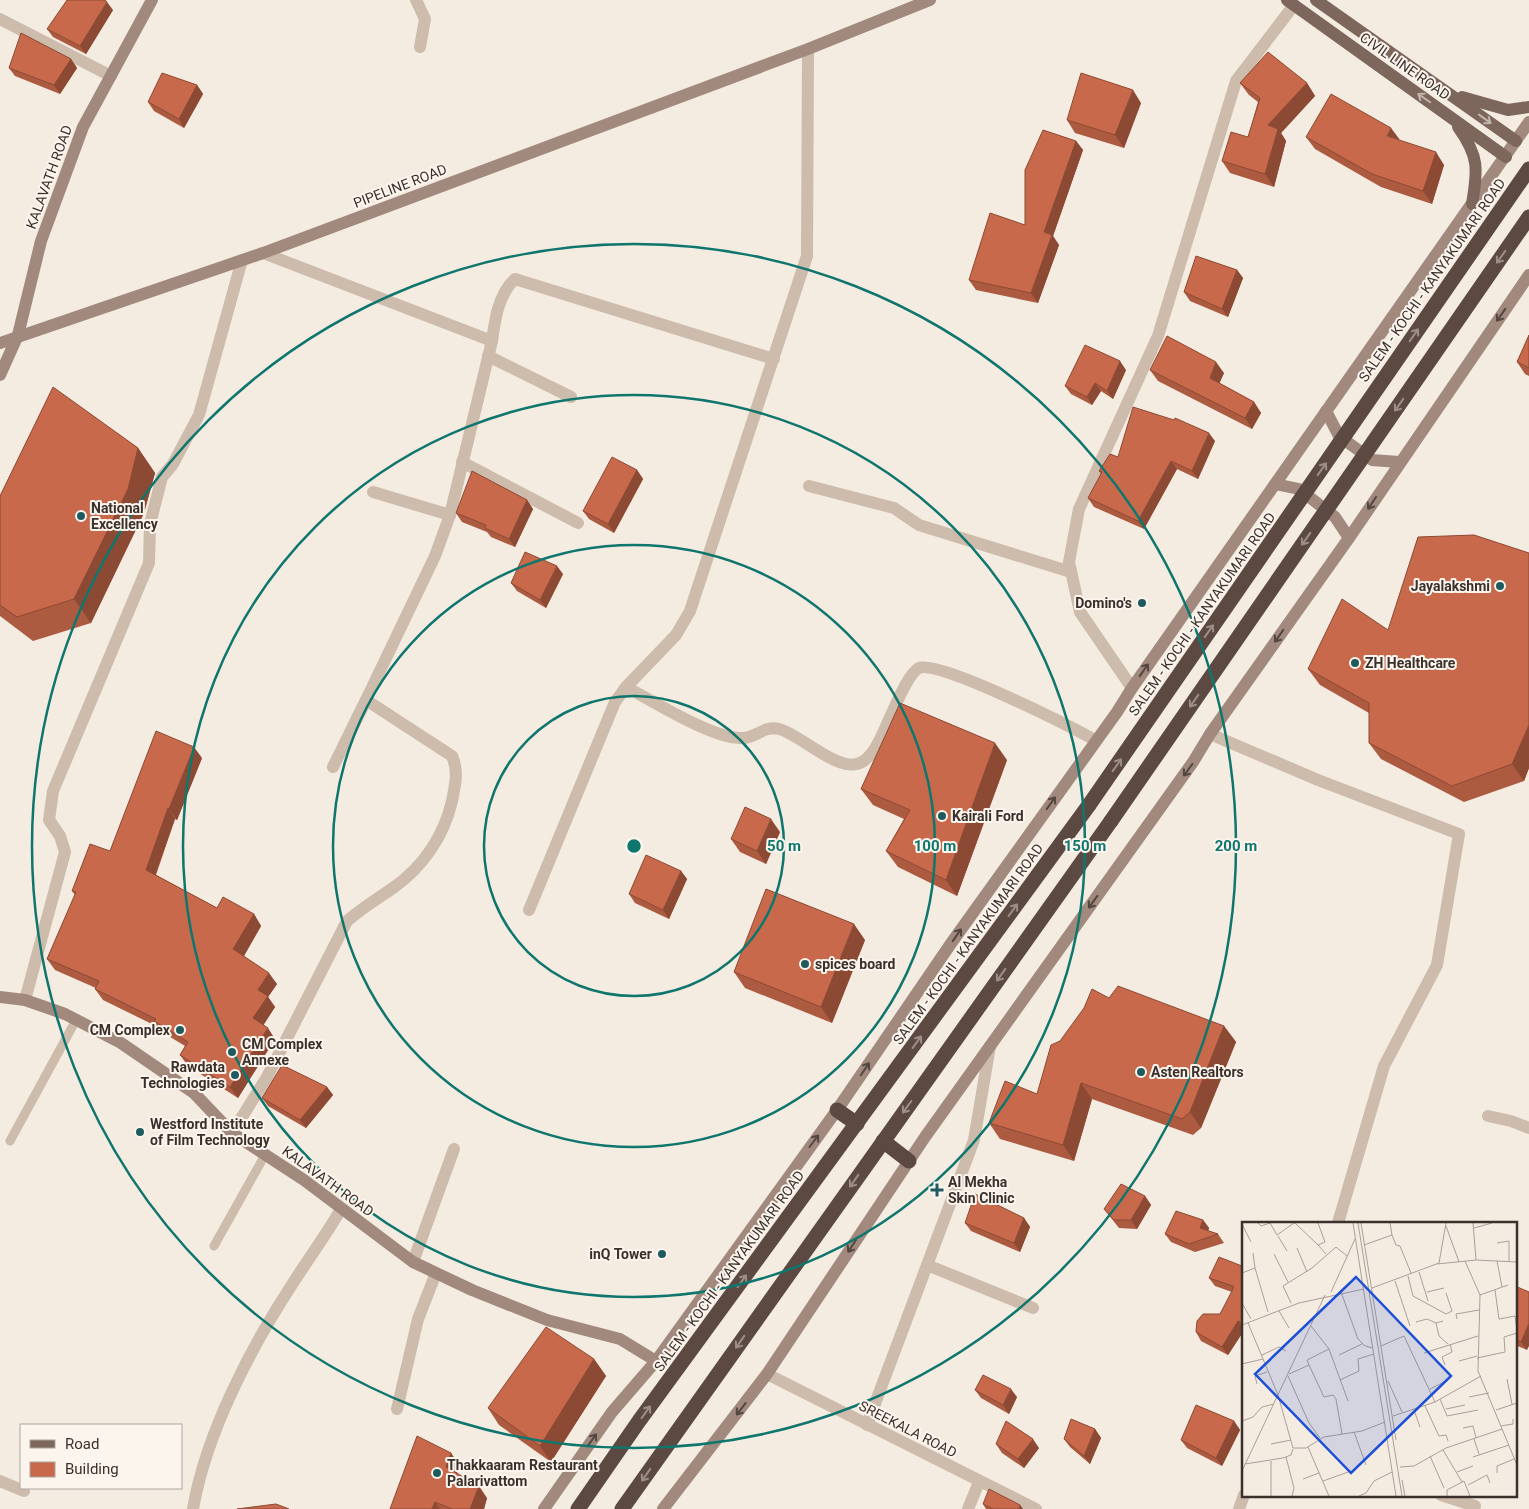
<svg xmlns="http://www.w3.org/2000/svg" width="1529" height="1509" viewBox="0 0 1529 1509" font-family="Roboto,sans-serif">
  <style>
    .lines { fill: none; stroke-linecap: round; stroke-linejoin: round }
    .lane { stroke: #cdbbac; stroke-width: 9 }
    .street { stroke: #cdbbac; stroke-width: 12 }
    .secondary { stroke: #a18a7d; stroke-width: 12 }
    .primary { stroke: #7d675c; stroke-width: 12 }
    .highway { stroke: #5c4a42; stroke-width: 15 }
    .highway-bridge { stroke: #5c4a42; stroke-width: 15 }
    .wall { fill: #ac5a40 }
    .shaded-wall { fill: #8c4a34 }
    .building { fill: #c8694b; stroke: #8c4a34 }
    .oneway { stroke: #c2b5ac }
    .oneway2 { stroke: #9c8e87 }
    .oneway3 { stroke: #544640 }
    .ring { fill: none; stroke: #0f766e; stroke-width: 2.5 }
    .poi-dot { fill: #1f5a5e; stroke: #fbf5ee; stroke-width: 2 }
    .labels { text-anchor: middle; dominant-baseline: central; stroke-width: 4; stroke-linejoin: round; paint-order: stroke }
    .street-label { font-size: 14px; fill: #3b302b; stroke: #fbf5ee }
    .poi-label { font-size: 14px; font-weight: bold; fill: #3b302b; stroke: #fbf5ee; text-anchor: start }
    .inset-road { fill: none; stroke: #aaa098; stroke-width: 1 }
    .view { fill: #1d4ed8; fill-opacity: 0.15; stroke: #1d4ed8; stroke-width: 2.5 }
    .inset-edge { fill: none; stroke: #3b302b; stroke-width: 2.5 }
    .centre { fill: #0f766e; stroke: #fbf5ee; stroke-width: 2.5 }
    .ring-label { font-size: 15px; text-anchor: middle; font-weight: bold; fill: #0f766e; stroke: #fbf5ee; stroke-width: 4; stroke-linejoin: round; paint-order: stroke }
  </style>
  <rect width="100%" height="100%" fill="#f4ebe1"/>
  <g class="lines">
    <g class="lane">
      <polyline points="10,1141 76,1020"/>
      <polyline points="214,1246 265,1155"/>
    </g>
    <g class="street">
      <polyline points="416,0 425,19 420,47"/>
      <polyline points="0,19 111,76"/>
      <path d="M492 341C495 319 498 295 515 279L774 359"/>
      <polyline points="488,356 571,397"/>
      <polyline points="462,462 578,523"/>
      <polyline points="809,486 894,508 919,525 1071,572"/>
      <polyline points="373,492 450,515"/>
      <path d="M626 687C653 701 714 740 743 738 755 738 765 725 779 729 800 734 838 773 860 763 876 756 885 727 892 713 897 702 909 673 919 668 938 659 1071 727 1095 740"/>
      <polyline points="1132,688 1080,612 1069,562 1079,509 1158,336 1236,81 1294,5"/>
      <polyline points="1210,734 1318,780 1459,834 1437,965 1384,1066 1338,1223"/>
      <polyline points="333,767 366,700"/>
      <polyline points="529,910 615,702 626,687 676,635 690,611 807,256 808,49"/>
      <polyline points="25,1000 65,852 60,836 49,820 53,791 149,563 150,524 162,477 173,464 199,415 242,260"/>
      <polyline points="1488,1116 1511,1121 1529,1128"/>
      <path d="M232 1133 267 1077 347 921C362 908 377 899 393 888 423 867 444 836 452 801 455 785 459 772 452 756L366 700 435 556 450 515 492 341 263 253"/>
      <polyline points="413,1262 454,1149"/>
      <polyline points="927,1265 1033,1308"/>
      <polyline points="767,1374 1036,1509"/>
      <polyline points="397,1409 418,1319 436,1273"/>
      <polyline points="867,1425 974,1140 990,1046"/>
      <polyline points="0,1481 24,1491"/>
      <polyline points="1441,1495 1475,1506"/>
      <path d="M193 1509C206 1433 251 1347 293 1283 309 1258 326 1235 341 1209"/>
      <polyline points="968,1509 979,1482"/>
      <polyline points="1239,1509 1244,1495"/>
    </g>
    <g class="secondary">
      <polyline points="0,343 263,253 808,49 930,0"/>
      <polyline points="0,375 18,335 41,241 83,127 152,0"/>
      <polyline points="1326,411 1339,436 1372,460 1399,462"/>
      <polyline points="1275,484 1299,489 1335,517 1349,538"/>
      <polyline points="0,997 25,1000 65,1014 121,1043 194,1093 232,1133 304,1180 413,1262 472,1290 547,1320 620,1339 656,1361"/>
      <polyline points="544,1509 612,1412 656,1361 837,1110 952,942 1117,712 1132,688 1529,122"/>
      <polyline points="663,1509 767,1374 925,1137 1193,762 1210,734 1349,538 1529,275"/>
    </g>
    <g class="primary">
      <polyline points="1287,0 1506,157"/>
      <polyline points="1316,0 1516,141"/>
      <polyline points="1462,97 1508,110 1529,107"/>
      <path d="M1458 127C1479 156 1478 169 1472 204"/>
    </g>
    <g class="highway">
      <polyline points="837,1110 857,1124"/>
      <polyline points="883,1141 909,1161"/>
      <polyline points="578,1509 639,1421 1089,805"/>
      <polyline points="622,1509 1111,821"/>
    </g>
    <g class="highway-bridge">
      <polyline points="1089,805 1529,169"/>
      <polyline points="1111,821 1529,217"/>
    </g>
  </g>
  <g class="wall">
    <polygon points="113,10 86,54 53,37 47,29"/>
    <polygon points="71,59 77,68 60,94 15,76 9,68"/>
    <polygon points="1240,83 1307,83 1315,96 1281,133 1286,141 1274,187 1230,173 1222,161 1248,137 1258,102 1249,95"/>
    <polygon points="197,85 203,94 184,128 154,111 148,102"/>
    <polygon points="1141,103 1124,148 1075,133 1067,120"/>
    <polygon points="1306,137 1400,141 1444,165 1432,204 1381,187 1315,149"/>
    <polygon points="1076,141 1083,150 1053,236 1059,245 1038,303 976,290 969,280 1025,225"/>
    <polygon points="1237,270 1243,278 1228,317 1190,301 1184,292"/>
    <polygon points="1529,335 1529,376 1525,374 1517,362"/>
    <polygon points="1126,370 1113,399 1101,391 1092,405 1071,394 1065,386"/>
    <polygon points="1150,370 1224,373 1219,383 1254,402 1261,413 1252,429 1158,381"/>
    <polygon points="1215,441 1198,479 1177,469 1144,529 1094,507 1088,498 1101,474 1099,471 1118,457"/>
    <polygon points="138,448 155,473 144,513 91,623 33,641 0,616 0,496"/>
    <polygon points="637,470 643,479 614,533 589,519 583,511"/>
    <polygon points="527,500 533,509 515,547 491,537 487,532 462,522 456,513"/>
    <polygon points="1529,553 1529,768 1524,781 1464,802 1381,759 1369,743 1369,713 1320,685 1308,669 1388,630"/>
    <polygon points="563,574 546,608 517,591 511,583"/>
    <polygon points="202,758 177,820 175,819 156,875 217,908 254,914 261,926 244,956 277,984 268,997 275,1007 263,1025 275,1039 238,1098 188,1066 180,1055 185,1046 162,1032 158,1027 103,1000 95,989 96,988 55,970 47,959 75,895 72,891"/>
    <polygon points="1007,760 957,896 898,867 886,851 904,819 873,805 861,789"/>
    <polygon points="780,832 766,864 740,852 731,839"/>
    <polygon points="681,871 687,879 669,919 635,903 629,894"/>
    <polygon points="865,940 832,1023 745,988 734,972"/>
    <polygon points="1109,998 1224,1026 1236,1042 1201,1128 1193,1135 1092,1099 1074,1161 1000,1139 989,1123 1037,1094 1060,1041"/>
    <polygon points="327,1087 333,1095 306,1128 268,1106 262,1098"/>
    <polygon points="1145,1196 1151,1205 1137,1229 1119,1228 1104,1209"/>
    <polygon points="1024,1218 1030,1227 1020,1252 971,1231 965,1223"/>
    <polygon points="1203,1220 1209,1228 1208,1231 1218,1234 1224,1243 1195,1252 1171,1242 1165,1234"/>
    <polygon points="1243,1265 1243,1332 1228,1355 1201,1341 1196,1332 1220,1314 1232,1292 1215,1286 1209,1278 1242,1266"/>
    <polygon points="1515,1286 1527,1350 1515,1345"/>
    <polygon points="594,1359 606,1376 551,1462 499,1425 488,1408"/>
    <polygon points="975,1390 1017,1397 1009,1414 981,1398"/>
    <polygon points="1234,1421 1240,1430 1222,1466 1187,1448 1181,1440"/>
    <polygon points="1095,1429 1101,1438 1090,1464 1070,1447 1064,1439"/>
    <polygon points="996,1444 1039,1448 1024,1468 1002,1453"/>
    <polygon points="451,1453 459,1465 457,1473 487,1498 484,1509 390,1509"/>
    <polygon points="983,1504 1020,1505 1023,1509 986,1509"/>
  </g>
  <g class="shaded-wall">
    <polygon points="107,2 113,10 86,54 80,46"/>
    <polygon points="71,59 77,68 60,94 54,85"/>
    <polygon points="1307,83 1315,96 1281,133 1286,141 1274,187 1265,174 1268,125"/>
    <polygon points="197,85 203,94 184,128 179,119"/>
    <polygon points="1133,90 1141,103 1124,148 1115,135"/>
    <polygon points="1391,128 1400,140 1387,136"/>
    <polygon points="1076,141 1083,150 1053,236 1059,245 1038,303 1031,293 1044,232"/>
    <polygon points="1436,152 1444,165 1432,204 1423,191"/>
    <polygon points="1237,270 1243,278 1228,317 1222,309"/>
    <polygon points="1120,361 1126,370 1113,399 1107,391"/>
    <polygon points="1216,362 1224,373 1217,389 1210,378"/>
    <polygon points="1095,383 1101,391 1092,405 1087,397"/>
    <polygon points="1254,402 1261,413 1252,429 1245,418"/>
    <polygon points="1209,433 1215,441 1198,479 1192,471"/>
    <polygon points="138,448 155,473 144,513 91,623 74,599"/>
    <polygon points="1171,461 1177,469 1144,529 1138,521"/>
    <polygon points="637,470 643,479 614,533 608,524"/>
    <polygon points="527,500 533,509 515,547 509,539"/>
    <polygon points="557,566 563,574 546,608 540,600"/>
    <polygon points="1529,725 1529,768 1524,781 1512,764"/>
    <polygon points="995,743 1007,760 957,896 946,880"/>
    <polygon points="194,747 202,758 177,820 169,809"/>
    <polygon points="168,808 175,819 153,881 146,870"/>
    <polygon points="771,819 780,832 766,864 757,851"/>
    <polygon points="681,871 687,879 669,919 663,910"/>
    <polygon points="254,914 261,926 241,961 233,949"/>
    <polygon points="854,924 865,940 832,1023 821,1007"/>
    <polygon points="269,973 277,984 268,997 275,1007 261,1029 253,1018 258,990"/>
    <polygon points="1224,1026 1236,1042 1201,1128 1190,1112"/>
    <polygon points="268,1028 275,1039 238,1098 230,1087"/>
    <polygon points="1081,1083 1092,1099 1074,1161 1063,1145"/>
    <polygon points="327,1087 333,1095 306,1128 300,1120"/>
    <polygon points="1145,1196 1151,1205 1137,1229 1131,1220"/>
    <polygon points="1024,1218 1030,1227 1020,1252 1014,1243"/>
    <polygon points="1203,1220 1209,1228 1206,1236 1200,1228"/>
    <polygon points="1238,1321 1243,1328 1243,1332 1228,1355 1222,1347"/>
    <polygon points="1529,1323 1529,1346 1527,1350 1521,1342"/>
    <polygon points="594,1359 606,1376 551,1462 540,1446"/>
    <polygon points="1011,1389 1017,1397 1009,1414 1003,1405"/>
    <polygon points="1234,1421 1240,1430 1222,1466 1216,1458"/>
    <polygon points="1095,1429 1101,1438 1090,1464 1084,1456"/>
    <polygon points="1033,1439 1039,1448 1024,1468 1018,1459"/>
    <polygon points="451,1453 459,1465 455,1480 446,1467"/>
    <polygon points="479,1486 487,1498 484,1509 470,1509"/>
    <polygon points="435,1502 440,1509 432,1509"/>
    <polygon points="1020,1505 1023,1509 1019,1509"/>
  </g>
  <g class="building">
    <polygon points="67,0 105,0 107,2 80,46 47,29"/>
    <polygon points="21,33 71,59 54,85 9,68"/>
    <polygon points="1268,52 1307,83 1268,125 1278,129 1265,174 1222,161 1231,132 1248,137 1260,98 1240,83"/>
    <polygon points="162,73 197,85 179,119 148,102"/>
    <polygon points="1081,73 1133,90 1115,135 1067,120"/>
    <polygon points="1331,94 1391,128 1387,136 1436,152 1423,191 1372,174 1306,137"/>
    <polygon points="1043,130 1076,141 1044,232 1052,235 1031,293 969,280 990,213 1025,225 1025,170"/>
    <polygon points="1196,256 1237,270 1222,309 1184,292"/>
    <polygon points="1529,335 1529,368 1517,362"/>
    <polygon points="1167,336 1216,362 1210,378 1254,402 1245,418 1150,370"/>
    <polygon points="1085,345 1120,361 1107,391 1095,383 1087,397 1065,386"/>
    <polygon points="53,387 138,448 128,489 74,599 17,617 0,605 0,496"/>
    <polygon points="1133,407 1174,420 1175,418 1209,433 1192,471 1171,461 1138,521 1088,498 1102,472 1099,471 1110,454 1118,457"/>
    <polygon points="612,457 637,470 608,524 583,511"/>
    <polygon points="472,471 527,500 509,539 485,528 486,525 456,513"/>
    <polygon points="1474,535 1529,553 1529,725 1512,764 1452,786 1369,743 1369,703 1308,669 1342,599 1388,630 1418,537"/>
    <polygon points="525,552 557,566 540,600 511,583"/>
    <polygon points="900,703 995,743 946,880 886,851 910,810 861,789"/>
    <polygon points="156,731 194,747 169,809 168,808 146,870 217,908 223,897 254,914 233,949 269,973 258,990 268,996 253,1018 268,1028 230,1087 180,1055 188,1042 154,1021 156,1019 95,989 99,981 47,959 76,892 72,891 90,844 110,851"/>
    <polygon points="745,807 771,819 757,851 731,839"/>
    <polygon points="646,855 681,871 663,910 629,894"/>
    <polygon points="766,889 854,924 821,1007 734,972"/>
    <polygon points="1118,986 1224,1026 1190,1112 1182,1119 1081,1083 1063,1145 989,1123 1005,1081 1037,1094 1051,1045 1060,1041 1084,1008 1092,989 1109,998"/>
    <polygon points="282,1065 327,1087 300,1120 262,1098"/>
    <polygon points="1121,1184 1145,1196 1131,1220 1114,1220 1104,1209"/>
    <polygon points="975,1194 1024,1218 1014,1243 965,1223"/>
    <polygon points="1176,1211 1203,1220 1200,1228 1218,1234 1189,1244 1165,1234"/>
    <polygon points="1219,1257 1242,1266 1243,1265 1243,1323 1238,1321 1222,1347 1196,1332 1197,1321 1203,1314 1220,1314 1233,1289 1233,1286 1209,1278"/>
    <polygon points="1515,1286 1529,1292 1529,1323 1521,1342 1515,1339"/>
    <polygon points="546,1327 594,1359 540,1446 488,1408"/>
    <polygon points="983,1375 1011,1389 1003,1405 975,1390"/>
    <polygon points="1196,1405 1234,1421 1216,1458 1181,1440"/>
    <polygon points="1071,1419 1095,1429 1084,1456 1064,1439"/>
    <polygon points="1006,1421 1033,1439 1018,1459 996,1444"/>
    <polygon points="417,1436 451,1453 446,1467 479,1486 470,1509 452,1509 435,1502 432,1509 390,1509"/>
    <polygon points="989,1489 1020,1505 1019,1509 993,1509 983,1504"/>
    <polygon points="276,1504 289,1509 237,1509"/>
  </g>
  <defs><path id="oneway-shaft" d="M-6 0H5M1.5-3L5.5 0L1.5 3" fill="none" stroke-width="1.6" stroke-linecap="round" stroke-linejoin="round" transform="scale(1.25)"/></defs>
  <g class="oneway">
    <use href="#oneway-shaft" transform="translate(1424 98) rotate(-145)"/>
    <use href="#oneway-shaft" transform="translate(1485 119) rotate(36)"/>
  </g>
  <g class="oneway2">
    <use href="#oneway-shaft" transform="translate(1501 257) rotate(125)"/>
    <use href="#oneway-shaft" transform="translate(1414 335) rotate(-55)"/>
    <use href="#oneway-shaft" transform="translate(1399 405) rotate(125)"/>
    <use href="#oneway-shaft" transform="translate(1322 469) rotate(-55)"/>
    <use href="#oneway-shaft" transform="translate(1306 539) rotate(125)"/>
    <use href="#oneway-shaft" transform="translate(1209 631) rotate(-55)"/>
    <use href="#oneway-shaft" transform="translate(1194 701) rotate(125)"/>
    <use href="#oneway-shaft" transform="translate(1117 765) rotate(-55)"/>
    <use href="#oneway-shaft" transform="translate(1013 910) rotate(-54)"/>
    <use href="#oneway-shaft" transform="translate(1001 975) rotate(126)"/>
    <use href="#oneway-shaft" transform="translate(917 1042) rotate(-54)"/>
    <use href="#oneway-shaft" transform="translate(907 1107) rotate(126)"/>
    <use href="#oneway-shaft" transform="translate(854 1181) rotate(125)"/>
    <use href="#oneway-shaft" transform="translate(742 1281) rotate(-54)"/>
    <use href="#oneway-shaft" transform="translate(740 1342) rotate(125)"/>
    <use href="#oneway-shaft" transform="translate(646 1412) rotate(-54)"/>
    <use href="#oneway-shaft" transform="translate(646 1475) rotate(125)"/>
  </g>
  <g class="oneway3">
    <use href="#oneway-shaft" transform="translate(1501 315) rotate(125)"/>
    <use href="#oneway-shaft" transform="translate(1372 503) rotate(124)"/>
    <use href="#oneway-shaft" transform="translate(1279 636) rotate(125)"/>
    <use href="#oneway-shaft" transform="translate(1144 670) rotate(-55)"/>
    <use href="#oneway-shaft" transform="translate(1188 770) rotate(126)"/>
    <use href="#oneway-shaft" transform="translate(1051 803) rotate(-55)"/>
    <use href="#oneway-shaft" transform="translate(1093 902) rotate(126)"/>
    <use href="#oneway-shaft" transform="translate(957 935) rotate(-55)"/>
    <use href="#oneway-shaft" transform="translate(865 1069) rotate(-56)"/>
    <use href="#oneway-shaft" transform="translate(814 1141) rotate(-53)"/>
    <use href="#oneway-shaft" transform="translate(852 1246) rotate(123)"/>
    <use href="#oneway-shaft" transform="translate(741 1409) rotate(128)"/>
    <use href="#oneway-shaft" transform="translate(592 1440) rotate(-55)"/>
  </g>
  <g class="ring">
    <circle cx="634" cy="846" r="150"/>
    <circle cx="634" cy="846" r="301"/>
    <circle cx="634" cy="846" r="451"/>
    <circle cx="634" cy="846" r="602"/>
  </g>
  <g class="poi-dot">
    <circle cx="81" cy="516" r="5"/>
    <circle cx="1500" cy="586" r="5"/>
    <circle cx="1142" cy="603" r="5"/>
    <circle cx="1355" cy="663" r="5"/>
    <circle cx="942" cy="816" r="5"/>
    <circle cx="805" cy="964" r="5"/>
    <circle cx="180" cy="1030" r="5"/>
    <circle cx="232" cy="1052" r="5"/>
    <circle cx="1141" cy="1072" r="5"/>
    <circle cx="235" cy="1075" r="5"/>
    <circle cx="140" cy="1132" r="5"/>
    <path d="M934.5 1182.5h5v5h5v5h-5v5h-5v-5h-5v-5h5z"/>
    <circle cx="662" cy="1254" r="5"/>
    <circle cx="437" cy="1473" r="5"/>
  </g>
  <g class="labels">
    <g class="street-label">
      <text transform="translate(1405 66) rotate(35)">CIVIL LINE ROAD</text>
      <text transform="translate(49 177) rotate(-70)">KALAVATH ROAD</text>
      <text transform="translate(400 186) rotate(-21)">PIPELINE ROAD</text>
      <text transform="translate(1432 280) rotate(-55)">SALEM - KOCHI - KANYAKUMARI ROAD</text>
      <text transform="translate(1202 614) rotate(-55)">SALEM - KOCHI - KANYAKUMARI ROAD</text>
      <text transform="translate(968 944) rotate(-54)">SALEM - KOCHI - KANYAKUMARI ROAD</text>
      <text transform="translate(328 1181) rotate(36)">KALAVATH ROAD</text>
      <text transform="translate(729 1271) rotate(-54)">SALEM - KOCHI - KANYAKUMARI ROAD</text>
      <text transform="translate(908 1429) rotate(27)">SREEKALA ROAD</text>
    </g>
    <g class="poi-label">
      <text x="91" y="508">National<tspan x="91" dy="16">Excellency</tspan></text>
      <text x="1490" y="586" text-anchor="end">Jayalakshmi</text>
      <text x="1132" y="603" text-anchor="end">Domino's</text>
      <text x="1365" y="663">ZH Healthcare</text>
      <text x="952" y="816">Kairali Ford</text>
      <text x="815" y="964">spices board</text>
      <text x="170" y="1030" text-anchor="end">CM Complex</text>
      <text x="242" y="1044">CM Complex<tspan x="242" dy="16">Annexe</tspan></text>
      <text x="225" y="1067" text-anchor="end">Rawdata<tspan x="225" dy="16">Technologies</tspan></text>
      <text x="1151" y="1072">Asten Realtors</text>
      <text x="150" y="1124">Westford Institute<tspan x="150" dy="16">of Film Technology</tspan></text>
      <text x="948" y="1182">Al Mekha<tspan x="948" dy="16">Skin Clinic</tspan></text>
      <text x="652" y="1254" text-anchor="end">inQ Tower</text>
      <text x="447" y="1465">Thakkaaram Restaurant<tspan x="447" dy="16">Palarivattom</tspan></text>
    </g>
  </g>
  <g transform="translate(1242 1222)">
    <rect width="275" height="275" fill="#f4ebe1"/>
    <path class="inset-road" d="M16 1 19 4 28 1 35 13 52 1M53 1 76 23M76 1 83 20 76 23 84 32M111 1 154 274M116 1 160 274M119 1 154 218M231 1 234 38M0 2 9 20M204 4 217 40M232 6 250 1M150 13 154 23 158 24 169 51M36 14 45 29M255 21 267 19V39M122 23 150 13 148 1M55 26 65 50M11 31 13 46M32 32 46 60M223 39 238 73 236 149 275 243M255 39 260 65M195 42 234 38 275 40M177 50 186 79M0 51 13 46 26 90M166 54 171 74 204 92 210 89 204 71M153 59 168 104M130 66 197 41 204 1M253 68 257 97 273 94 275 107M89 70 113 17M99 70 116 117 123 124 131 126M185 70 202 66M238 73 266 63M0 81 9 97M49 81 41 64 70 46 94 25 105 34M37 89 47 106M215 97 214 92 237 88M201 99 194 101 197 114 206 122M174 100 185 97 194 101M6 101 36 173 51 226H64L82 215 120 209 143 200M0 103 57 81 122 67M69 104 87 127 106 179M139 124 162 114 193 180M182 131 236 114M20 133 37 125 44 129M97 133 120 122M235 136 263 130 262 115 275 111M217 139 235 134M0 142 21 137M67 143 65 138 87 127M203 143 200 135 210 130 208 122M47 152 67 143 82 175 91 173 94 177 100 212M46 154 67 201 78 216M265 157 270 182M98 158 117 149 116 137 132 132M146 159 160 190M15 162 13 154 25 150M188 167 206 158M227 175 247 171M198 177 205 194 236 188M183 184 197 214 204 213 206 219M204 187 223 183M172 188 178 205M254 188 275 181M151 194 193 180 239 154M0 199 11 195 20 185 32 182M259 204 271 202V197M221 206 231 204 234 216M112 210 124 243M232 217 237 232M29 222 49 218M66 225 87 274M201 228 220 260M188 234 202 266M44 235 52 266 50 274M231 235 267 223M29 239V274M3 242 41 236 49 233 51 227M158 245 172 244 204 226 260 207M0 249 83 73M215 250 231 244M255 251V244L272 237M61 257 77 251M160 258 163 274M81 259 109 249M226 263 245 253 248 261M117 274 124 271 132 259 150 250M205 274V268L222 259 228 274"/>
    <path class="view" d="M114 55 209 154 109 251 13 152Z"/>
    <rect width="275" height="275" class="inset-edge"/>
  </g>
  <circle cx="634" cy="846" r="8" class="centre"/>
  <g class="ring-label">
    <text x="784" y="851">50 m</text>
    <text x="935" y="851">100 m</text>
    <text x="1085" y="851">150 m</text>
    <text x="1236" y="851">200 m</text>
  </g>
  <rect x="20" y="1424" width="162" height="65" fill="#fbf5ee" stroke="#aea6a0"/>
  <rect x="30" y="1440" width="25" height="8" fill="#7d675c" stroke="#aea6a0"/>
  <text x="65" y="1449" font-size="15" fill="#3b302b">Road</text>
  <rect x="30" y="1462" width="25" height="15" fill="#c8694b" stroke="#aea6a0"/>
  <text x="65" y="1474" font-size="15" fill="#3b302b">Building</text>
</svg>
